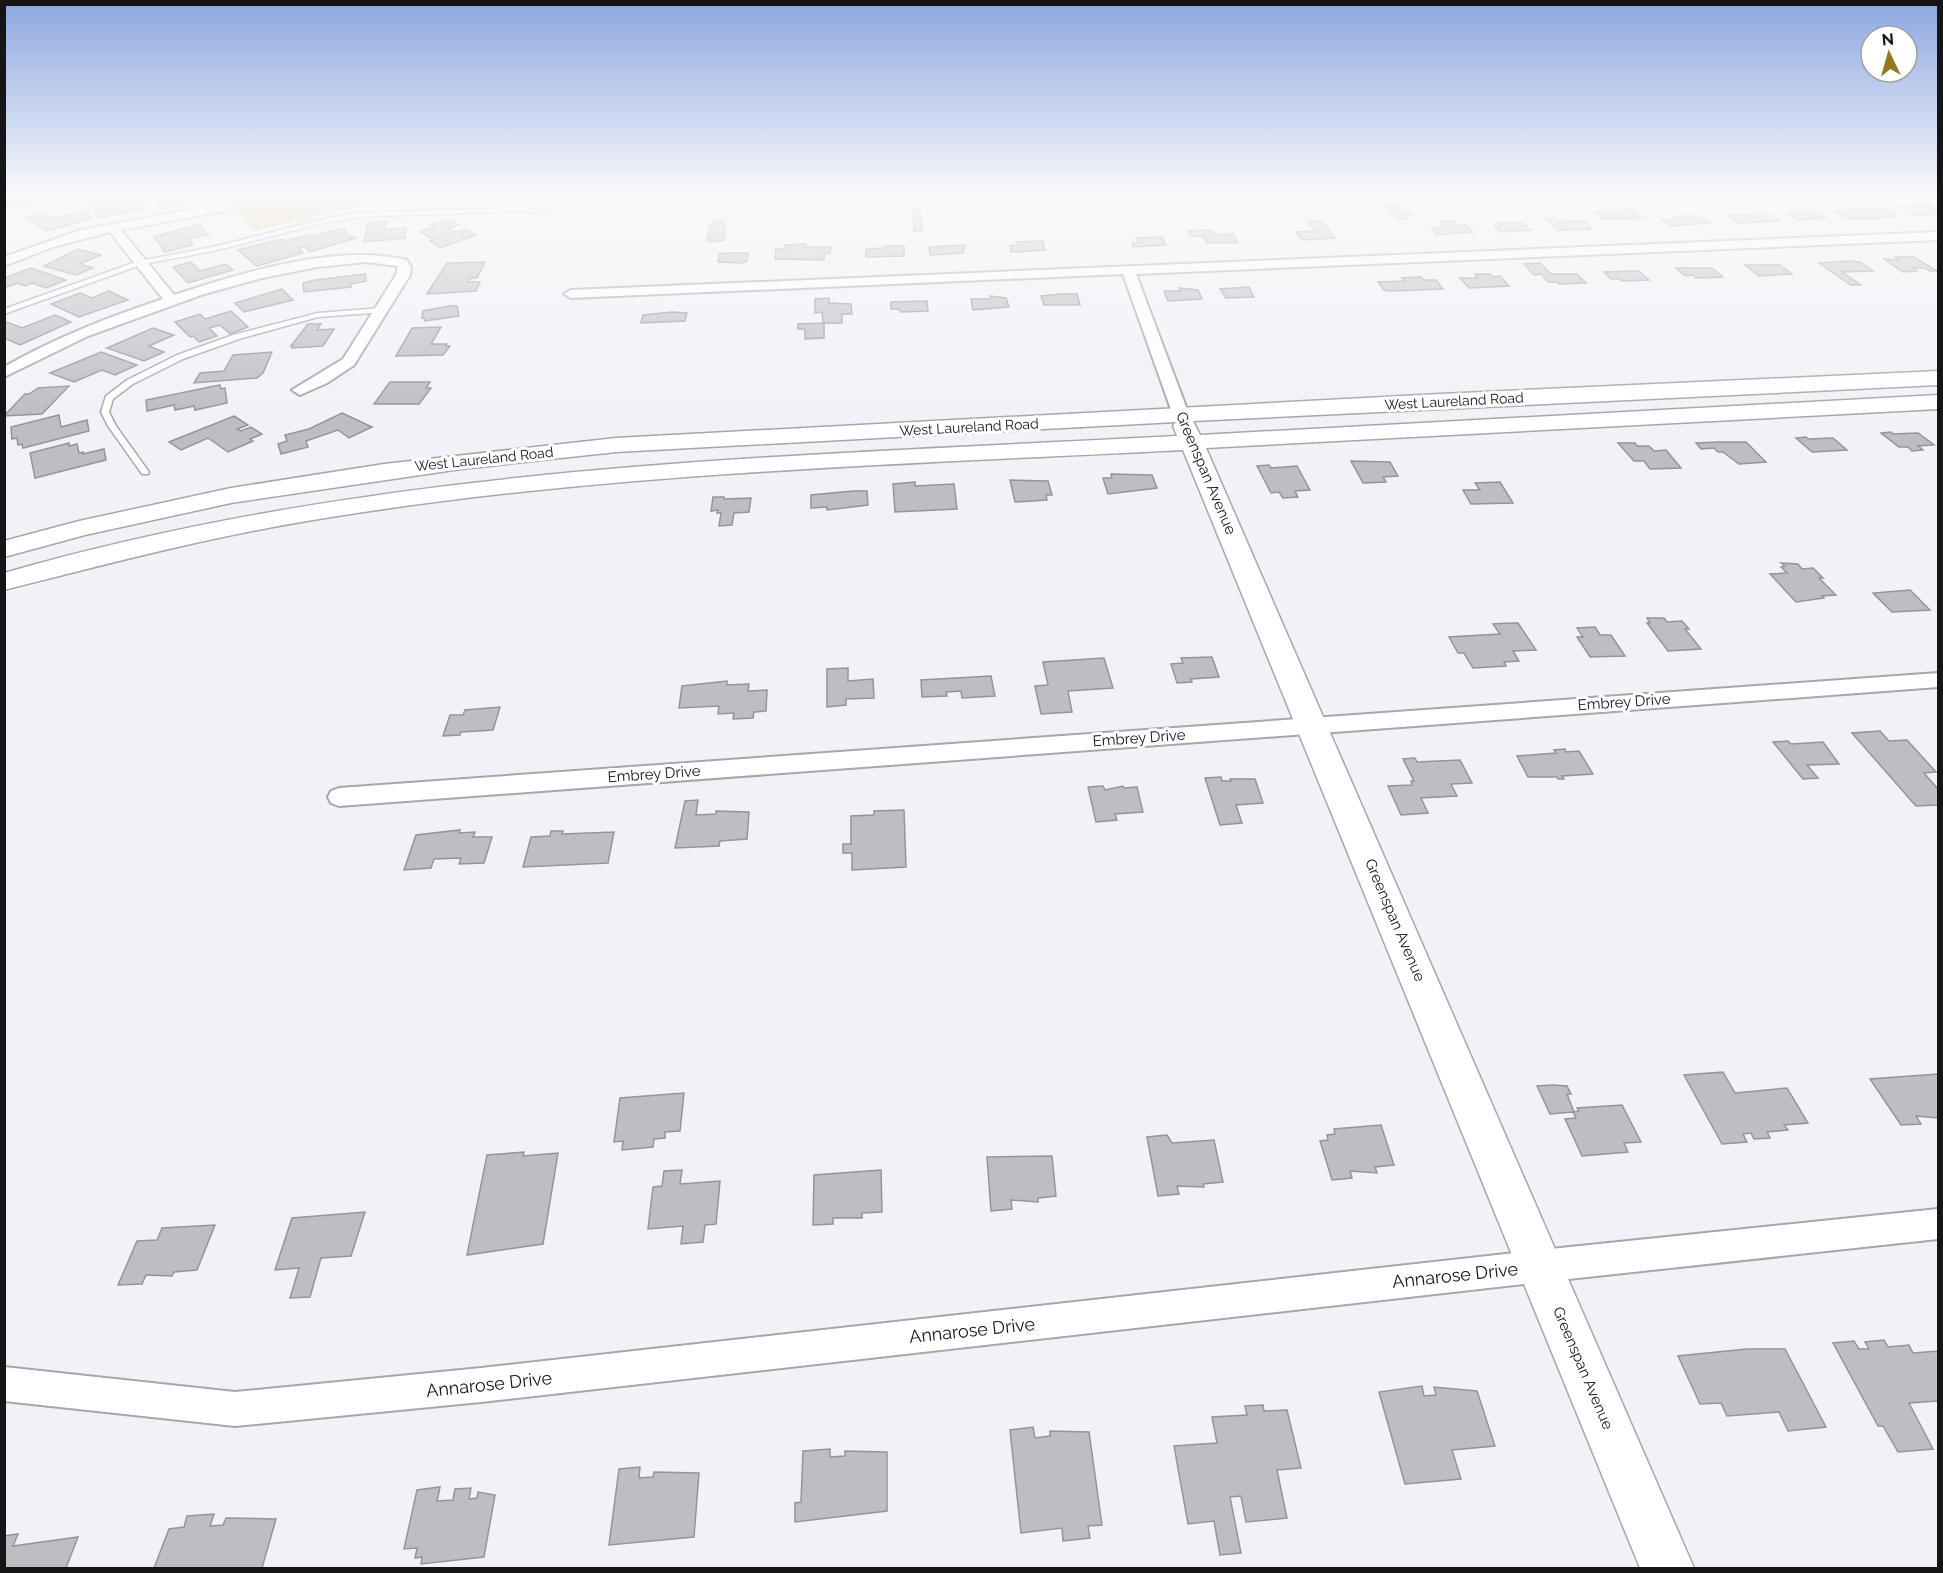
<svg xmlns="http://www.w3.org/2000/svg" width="1943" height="1573" viewBox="0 0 1943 1573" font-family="Raleway,sans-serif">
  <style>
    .green { fill: #dcc37d }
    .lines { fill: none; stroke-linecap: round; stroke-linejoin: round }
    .river { fill: #a292d6; fill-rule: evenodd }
    .building { fill: #bebdc2; stroke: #95949a; stroke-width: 1.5 }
    .lane-casing { stroke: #a7a6ac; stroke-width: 3 }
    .street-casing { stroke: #a7a6ac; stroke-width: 4 }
    .secondary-casing { stroke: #a7a6ac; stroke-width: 3 }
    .lane { fill: #fff; fill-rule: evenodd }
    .street { fill: #fff; fill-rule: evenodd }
    .secondary { fill: #fff; fill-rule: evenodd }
    .labels { text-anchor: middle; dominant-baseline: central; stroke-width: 6; stroke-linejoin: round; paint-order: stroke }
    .far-street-label { font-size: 14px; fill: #151517; stroke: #fff }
    .street-label { font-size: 15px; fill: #151517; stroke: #fff }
    .near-street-label { font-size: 18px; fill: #151517; stroke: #fff }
  </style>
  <rect width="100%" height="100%" fill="#f2f1f7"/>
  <g class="green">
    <polygon points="5,195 84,195 5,209"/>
    <polygon points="224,195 650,195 382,201 253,231"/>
  </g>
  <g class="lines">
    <polygon class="river" points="4,195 61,195 57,201 4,208"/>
  </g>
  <g class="building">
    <polygon points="110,195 111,199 148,196 142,197 144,207 141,210 97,218 91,198"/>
    <polygon points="160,195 205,195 207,197 162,208 155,199 166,197"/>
    <polygon points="1386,205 1401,205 1406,212 1413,214 1403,215 1406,219 1397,219"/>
    <polygon points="1931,206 1938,211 1938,214 1915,216 1899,207"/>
    <polygon points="1854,208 1885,209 1897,216 1876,218 1879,219 1846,219 1834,211 1857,210"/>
    <polygon points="912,210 920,210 922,231 914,231"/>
    <polygon points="1632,210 1646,218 1603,219 1594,212"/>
    <polygon points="82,211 93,218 47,231 25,218 44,212 53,219"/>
    <polygon points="1815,211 1826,218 1797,220 1789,215 1795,214 1791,212"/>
    <polygon points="1768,214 1779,221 1737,223 1727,215"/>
    <polygon points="1674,216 1700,216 1710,223 1669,226 1662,220 1677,219"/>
    <polygon points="1554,218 1558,222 1585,221 1591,229 1558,230 1546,219"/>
    <polygon points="451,219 459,225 449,228 455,232 466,229 476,235 440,248 430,241 434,240 421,232 435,227 431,225"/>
    <polygon points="723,220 725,227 724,240 711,242 711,240 707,240 711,223"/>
    <polygon points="1309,220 1322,222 1335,238 1302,240 1296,232 1315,231 1308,223 1311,222"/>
    <polygon points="386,221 385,230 406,228 405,238 364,242 368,223"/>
    <polygon points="1440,221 1454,221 1458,225 1466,225 1473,232 1437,235 1431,229 1444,227"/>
    <polygon points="1498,223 1523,223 1531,230 1500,232 1494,226 1501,226"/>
    <polygon points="199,224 208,235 188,239 193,245 165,252 154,237"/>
    <polygon points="344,228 349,237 353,236 356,238 310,252 305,247 298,248 303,253 257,266 238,250 282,239 284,241 308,235 310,237"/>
    <polygon points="1209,230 1218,235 1233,234 1238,243 1207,243 1203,236 1191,236 1188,231"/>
    <polygon points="1162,237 1166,245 1133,247 1132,243 1139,243 1136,238"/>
    <polygon points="1043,241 1045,250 1011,252 1010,246 1018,245 1017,242"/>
    <polygon points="806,244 805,247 831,247 830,253 824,254 824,260 775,259 776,249 785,249 785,245"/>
    <polygon points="965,245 963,253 930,255 929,247"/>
    <polygon points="884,246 904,246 904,256 866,257 866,249 884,248"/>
    <polygon points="78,249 101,255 80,264 93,268 76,275 44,266"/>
    <polygon points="730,253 748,253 747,261 742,263 718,262 719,254"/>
    <polygon points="1895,257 1914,257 1937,271 1930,271 1924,268 1913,268 1917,271 1903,272 1884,259 1899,260"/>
    <polygon points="1852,261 1860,262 1873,271 1842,272 1861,285 1851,285 1819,263"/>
    <polygon points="191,262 200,271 226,264 233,270 188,283 173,267"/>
    <polygon points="485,262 477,278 470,278 468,282 480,282 476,291 427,294 447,263"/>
    <polygon points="1540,263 1551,274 1577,274 1586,283 1559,284 1557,282 1548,282 1541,274 1534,275 1524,264"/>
    <polygon points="1745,265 1780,265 1792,274 1759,276"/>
    <polygon points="31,268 66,280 46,288 32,283 25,286 18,283 4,288 4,278"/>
    <polygon points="1676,268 1712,268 1723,277 1696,278 1693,275 1685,276"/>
    <polygon points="1629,271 1639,271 1649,280 1622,281 1619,279 1611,279 1604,272"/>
    <polygon points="365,274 366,281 351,284 351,287 304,292 303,283 315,280"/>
    <polygon points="1475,274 1490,274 1493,277 1500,276 1509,286 1469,288 1460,278 1478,278"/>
    <polygon points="1421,277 1423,280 1436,280 1443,289 1391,291 1384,290 1378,282 1405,281 1402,278"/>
    <polygon points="1249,287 1254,297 1226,298 1220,289"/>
    <polygon points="1179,288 1198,290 1202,299 1168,301 1164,291 1181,291"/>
    <polygon points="282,289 293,300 244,312 235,303"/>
    <polygon points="109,291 128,300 79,317 51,304 80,293 92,298"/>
    <polygon points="1062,294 1077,294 1080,305 1044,305 1041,296"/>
    <polygon points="990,296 1006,298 1009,307 973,310 971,299 990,299"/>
    <polygon points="829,298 829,303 851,304 852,314 842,314 842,323 825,323 823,321 822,312 815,313 815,299"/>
    <polygon points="927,301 928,311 901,312 899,309 891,309 891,302"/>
    <polygon points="449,306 457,306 459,316 425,321 424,318 422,318 423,311"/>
    <polygon points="231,311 248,327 230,334 220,325 209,328 217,336 199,342 193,336 190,337 175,322 200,314 205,319"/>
    <polygon points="672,312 687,313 685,321 641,323 643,315"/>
    <polygon points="55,315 71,322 20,345 4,338 4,321 22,328"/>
    <polygon points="824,323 824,338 805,339 805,329 798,329 798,324"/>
    <polygon points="308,324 321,324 317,330 334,329 323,346 292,348 293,346 291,346"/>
    <polygon points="441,327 431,344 447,344 446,346 450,346 443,355 396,356 412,328"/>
    <polygon points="153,328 174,335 149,346 164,352 144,361 107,348"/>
    <polygon points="101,352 137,365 115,375 102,370 74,382 50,373"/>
    <polygon points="272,352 263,373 257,378 194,383 200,373 224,371 233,355"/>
    <polygon points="390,382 430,382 426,388 431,388 419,404 374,404"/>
    <polygon points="220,385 221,389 225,388 227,403 195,410 194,406 175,410 174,405 147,411 146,400"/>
    <polygon points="69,386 42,414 4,416 25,394 29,394 38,388"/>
    <polygon points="342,413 372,427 349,438 338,430 306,441 308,447 281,454 278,444 287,441 285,435 309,429"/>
    <polygon points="59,415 61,427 87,420 89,431 23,448 22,444 18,445 17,438 12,439 11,427"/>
    <polygon points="234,416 248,425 237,429 241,431 251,427 262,434 250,439 253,441 228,452 208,438 181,450 169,442"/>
    <polygon points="1891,432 1893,434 1918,433 1934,445 1918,446 1923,450 1912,451 1908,447 1899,447 1881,433"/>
    <polygon points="1806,437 1808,439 1833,438 1847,450 1812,452 1796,438"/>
    <polygon points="1720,442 1746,442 1766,462 1739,464 1723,452 1718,452 1714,448 1701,449 1696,443"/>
    <polygon points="69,443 69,446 77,444 79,453 83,452 83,454 104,449 106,460 35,478 30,453"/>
    <polygon points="1618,443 1635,443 1637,446 1649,446 1654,451 1666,450 1681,468 1650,469 1644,461 1634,461"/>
    <polygon points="1351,461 1390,462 1398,476 1383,477 1386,482 1363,483"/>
    <polygon points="1269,465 1271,468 1297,466 1310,490 1295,491 1298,497 1283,498 1279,492 1271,493 1257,466"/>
    <polygon points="1111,474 1152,475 1157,488 1108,494 1103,478 1112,478"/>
    <polygon points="1010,480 1048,481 1052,495 1046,495 1047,500 1015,502"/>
    <polygon points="915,482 915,486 954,484 957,509 895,512 893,484"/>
    <polygon points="1500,482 1513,503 1471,504 1463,490 1480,490 1475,483"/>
    <polygon points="853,491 867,491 868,505 827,510 827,507 811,508 811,495"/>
    <polygon points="713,497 724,497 724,499 751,498 749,512 734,513 732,525 719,526 721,513 717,513 718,510 711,511"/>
    <polygon points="1781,563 1798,564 1802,569 1813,568 1823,578 1819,578 1836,595 1822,596 1824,598 1796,602 1770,574 1787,573 1781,567 1785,566"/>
    <polygon points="1910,590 1930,610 1892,612 1873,593"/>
    <polygon points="1647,618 1664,618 1667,622 1682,621 1689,629 1685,629 1701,649 1668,651 1647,623 1650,623"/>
    <polygon points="1511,623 1518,623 1536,650 1513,651 1519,661 1504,662 1506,666 1473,668 1464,653 1458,653 1449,637 1500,634 1493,624"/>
    <polygon points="1595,627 1600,635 1611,635 1625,656 1590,657 1577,637 1583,637 1577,628"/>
    <polygon points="1212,657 1219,677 1191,679 1192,682 1177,683 1171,664 1183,663 1181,658"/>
    <polygon points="1104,658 1113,688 1068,691 1072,712 1041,714 1035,686 1048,685 1043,662"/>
    <polygon points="848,668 848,681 873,679 874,698 846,699 846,705 827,707 827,669"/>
    <polygon points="991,676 995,696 962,698 961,691 946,692 947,696 922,697 921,680"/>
    <polygon points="727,681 727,685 749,684 748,691 767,690 766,711 754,712 753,718 733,719 734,713 718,714 719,706 679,708 682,686"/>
    <polygon points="500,707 493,730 461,732 460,735 443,736 450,715 463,715 465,710"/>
    <polygon points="1880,731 1889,741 1907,740 1936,772 1924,773 1938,789 1938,805 1916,806 1852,733"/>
    <polygon points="1788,741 1791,744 1823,742 1839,764 1807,765 1818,778 1803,779 1773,742"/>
    <polygon points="1565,749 1566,752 1579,751 1593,774 1562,776 1564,779 1558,779 1557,777 1528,777 1517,756 1556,753 1554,750"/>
    <polygon points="1415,758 1417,762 1460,760 1472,783 1451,784 1457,796 1421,798 1428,813 1401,815 1388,786 1412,785 1411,781 1414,781 1403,759"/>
    <polygon points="1221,777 1222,781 1231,781 1230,779 1255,779 1263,803 1236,805 1242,823 1220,825 1205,778"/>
    <polygon points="1103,786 1105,790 1123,786 1124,788 1137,787 1143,812 1115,814 1117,820 1096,822 1088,787"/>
    <polygon points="698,800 696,815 716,814 716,811 749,812 747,839 720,841 719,846 675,848 685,801"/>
    <polygon points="904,810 906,867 852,870 852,853 843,853 843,844 851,844 851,816 874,815 874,811"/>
    <polygon points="460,830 459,833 475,832 473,837 492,837 484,863 459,864 461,858 434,859 431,868 404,870 416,835"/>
    <polygon points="551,831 563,831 562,834 614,832 608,863 523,867 531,837 550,836"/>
    <polygon points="1723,1072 1735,1093 1787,1088 1808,1123 1784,1125 1788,1130 1767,1132 1770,1138 1754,1139 1751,1133 1743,1134 1747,1142 1722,1144 1684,1075"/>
    <polygon points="1938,1074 1938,1118 1916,1116 1921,1124 1901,1125 1870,1079"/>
    <polygon points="1553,1085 1567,1086 1571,1094 1567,1094 1574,1112 1579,1111 1577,1108 1622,1105 1641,1142 1624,1143 1628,1152 1582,1156 1565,1119 1576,1118 1573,1112 1550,1114 1537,1086"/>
    <polygon points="684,1093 680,1131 665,1132 665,1138 654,1139 653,1147 622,1150 623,1141 614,1142 620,1098"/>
    <polygon points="1381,1125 1394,1165 1375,1167 1377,1173 1350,1171 1352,1178 1332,1180 1320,1141 1328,1140 1327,1135 1335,1134 1334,1129"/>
    <polygon points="1167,1135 1172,1143 1214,1140 1223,1182 1203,1184 1204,1187 1177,1186 1179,1194 1158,1196 1147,1137"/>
    <polygon points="524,1152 523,1156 558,1153 543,1244 467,1255 487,1155"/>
    <polygon points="1052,1156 1056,1196 1038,1198 1038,1202 1011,1200 1012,1209 991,1211 987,1157"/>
    <polygon points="682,1170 680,1184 720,1181 716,1224 705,1225 703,1242 681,1244 683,1226 648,1229 653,1187 662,1186 664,1171"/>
    <polygon points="881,1170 882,1212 862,1213 862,1218 833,1218 833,1224 813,1225 814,1175"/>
    <polygon points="365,1212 351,1256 321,1258 310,1297 290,1298 299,1268 275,1270 292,1218"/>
    <polygon points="215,1225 197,1270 174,1272 172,1276 146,1275 142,1284 118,1285 137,1241 157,1240 162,1228"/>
    <polygon points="1884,1340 1888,1347 1909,1345 1913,1353 1938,1351 1938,1401 1909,1403 1933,1449 1898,1452 1883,1426 1878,1426 1833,1343 1854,1341 1859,1349 1869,1349 1865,1342"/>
    <polygon points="1747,1349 1785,1349 1826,1427 1788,1431 1779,1412 1727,1416 1721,1403 1700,1404 1678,1356"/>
    <polygon points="1422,1386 1424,1396 1436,1395 1434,1387 1477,1391 1495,1446 1452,1450 1461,1479 1405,1484 1379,1392"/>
    <polygon points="1263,1405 1264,1411 1287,1410 1301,1468 1277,1470 1287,1518 1246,1522 1241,1496 1230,1497 1241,1553 1220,1555 1214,1521 1188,1524 1174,1446 1217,1443 1212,1417 1247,1415 1245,1406"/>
    <polygon points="1033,1427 1035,1438 1050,1436 1050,1431 1089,1432 1102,1525 1088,1526 1090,1538 1063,1541 1062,1528 1021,1533 1010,1430"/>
    <polygon points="830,1449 830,1457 845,1456 845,1451 887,1452 887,1511 795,1522 795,1503 801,1502 803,1451"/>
    <polygon points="640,1467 639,1478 653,1477 654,1472 699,1473 694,1537 609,1545 619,1469"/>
    <polygon points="440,1487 437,1501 453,1500 455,1489 471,1488 469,1499 477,1498 478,1492 495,1495 484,1557 421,1564 422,1557 415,1558 417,1548 404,1549 417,1490"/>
    <polygon points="214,1514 210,1526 223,1525 226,1518 276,1519 262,1568 154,1568 169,1529 184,1527 187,1516"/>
    <polygon points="18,1534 13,1546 78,1537 66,1568 4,1568 4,1536"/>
  </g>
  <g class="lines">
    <g class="lane-casing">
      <g id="lane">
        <polygon points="522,207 549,213 546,215 522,211 358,217 324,223 213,251 143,264 4,314 4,309 139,261 213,247 324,219 358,213"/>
        <polygon points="381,308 384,308 384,312 318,317 239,339 183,359 133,384 113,399 109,412 116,426 149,472 148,474 142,474 108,426 101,412 106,396 127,380 177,355 233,335 318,313"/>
      </g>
    </g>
    <g class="street-casing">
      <g id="street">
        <path d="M226 203 230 204V210L121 230 174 295C240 273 338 243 407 260L411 268 410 275 354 365 327 383 300 395 292 390 343 359 396 275 398 266 366 262 317 267 262 278 204 294 88 336 4 377V367C55 338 108 317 163 299L110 232 53 247 4 266V257L81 230Z"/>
        <polygon points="1938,232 1938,240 1136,274 1189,415 1181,420 1173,415 1123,274 571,298 564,294 571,290"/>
        <polygon points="1938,673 1938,687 339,806 331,803 328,797 331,791 339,788"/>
        <polygon points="1938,1209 1938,1239 1541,1282 481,1402 235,1426 4,1401 4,1367 235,1392 481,1368 1541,1250"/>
      </g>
    </g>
    <g class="secondary-casing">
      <path id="secondary" d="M1938 371V385L1193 421 1200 435 1938 395V409L1206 448 1694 1568H1640L1183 450C893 465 601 472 313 520 209 537 107 564 4 590V573C385 463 784 457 1177 436L1173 426 1176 422 616 452 461 469 231 503 85 535 4 557V541L79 521 231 488 384 464 616 438 1440 394Z"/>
    </g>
    <use href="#lane" class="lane"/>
    <use href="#street" class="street"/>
    <use href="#secondary" class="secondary"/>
  </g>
  <linearGradient id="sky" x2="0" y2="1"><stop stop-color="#8ca6e1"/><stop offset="0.47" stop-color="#f9f9fb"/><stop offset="1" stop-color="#f9f9fb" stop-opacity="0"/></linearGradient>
  <rect width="1943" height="415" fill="url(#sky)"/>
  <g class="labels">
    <g class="far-street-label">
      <text transform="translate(1454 401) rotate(-3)">West Laureland Road</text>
      <text transform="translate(969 427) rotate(-3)">West Laureland Road</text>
      <text transform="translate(484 459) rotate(-6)">West Laureland Road</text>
    </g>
    <g class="street-label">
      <text transform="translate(1206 473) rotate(67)">Greenspan Avenue</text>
      <text transform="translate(1624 702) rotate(-4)">Embrey Drive</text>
      <text transform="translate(1139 738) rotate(-4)">Embrey Drive</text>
      <text transform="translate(654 774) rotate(-4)">Embrey Drive</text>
      <text transform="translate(1395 920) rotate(67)">Greenspan Avenue</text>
      <text transform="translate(1583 1368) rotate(67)">Greenspan Avenue</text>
    </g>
    <g class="near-street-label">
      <text transform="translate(1455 1275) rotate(-6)">Annarose Drive</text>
      <text transform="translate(972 1330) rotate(-6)">Annarose Drive</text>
      <text transform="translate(489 1384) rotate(-6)">Annarose Drive</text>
    </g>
  </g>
  <rect width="1943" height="1573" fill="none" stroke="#151517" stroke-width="12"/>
  <g transform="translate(1889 54) rotate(355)"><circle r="28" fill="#ffffff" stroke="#a1a1a2" stroke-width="1.5"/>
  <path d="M0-4.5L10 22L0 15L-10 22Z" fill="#957920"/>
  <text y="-9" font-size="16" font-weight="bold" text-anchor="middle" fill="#151517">N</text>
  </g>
</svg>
